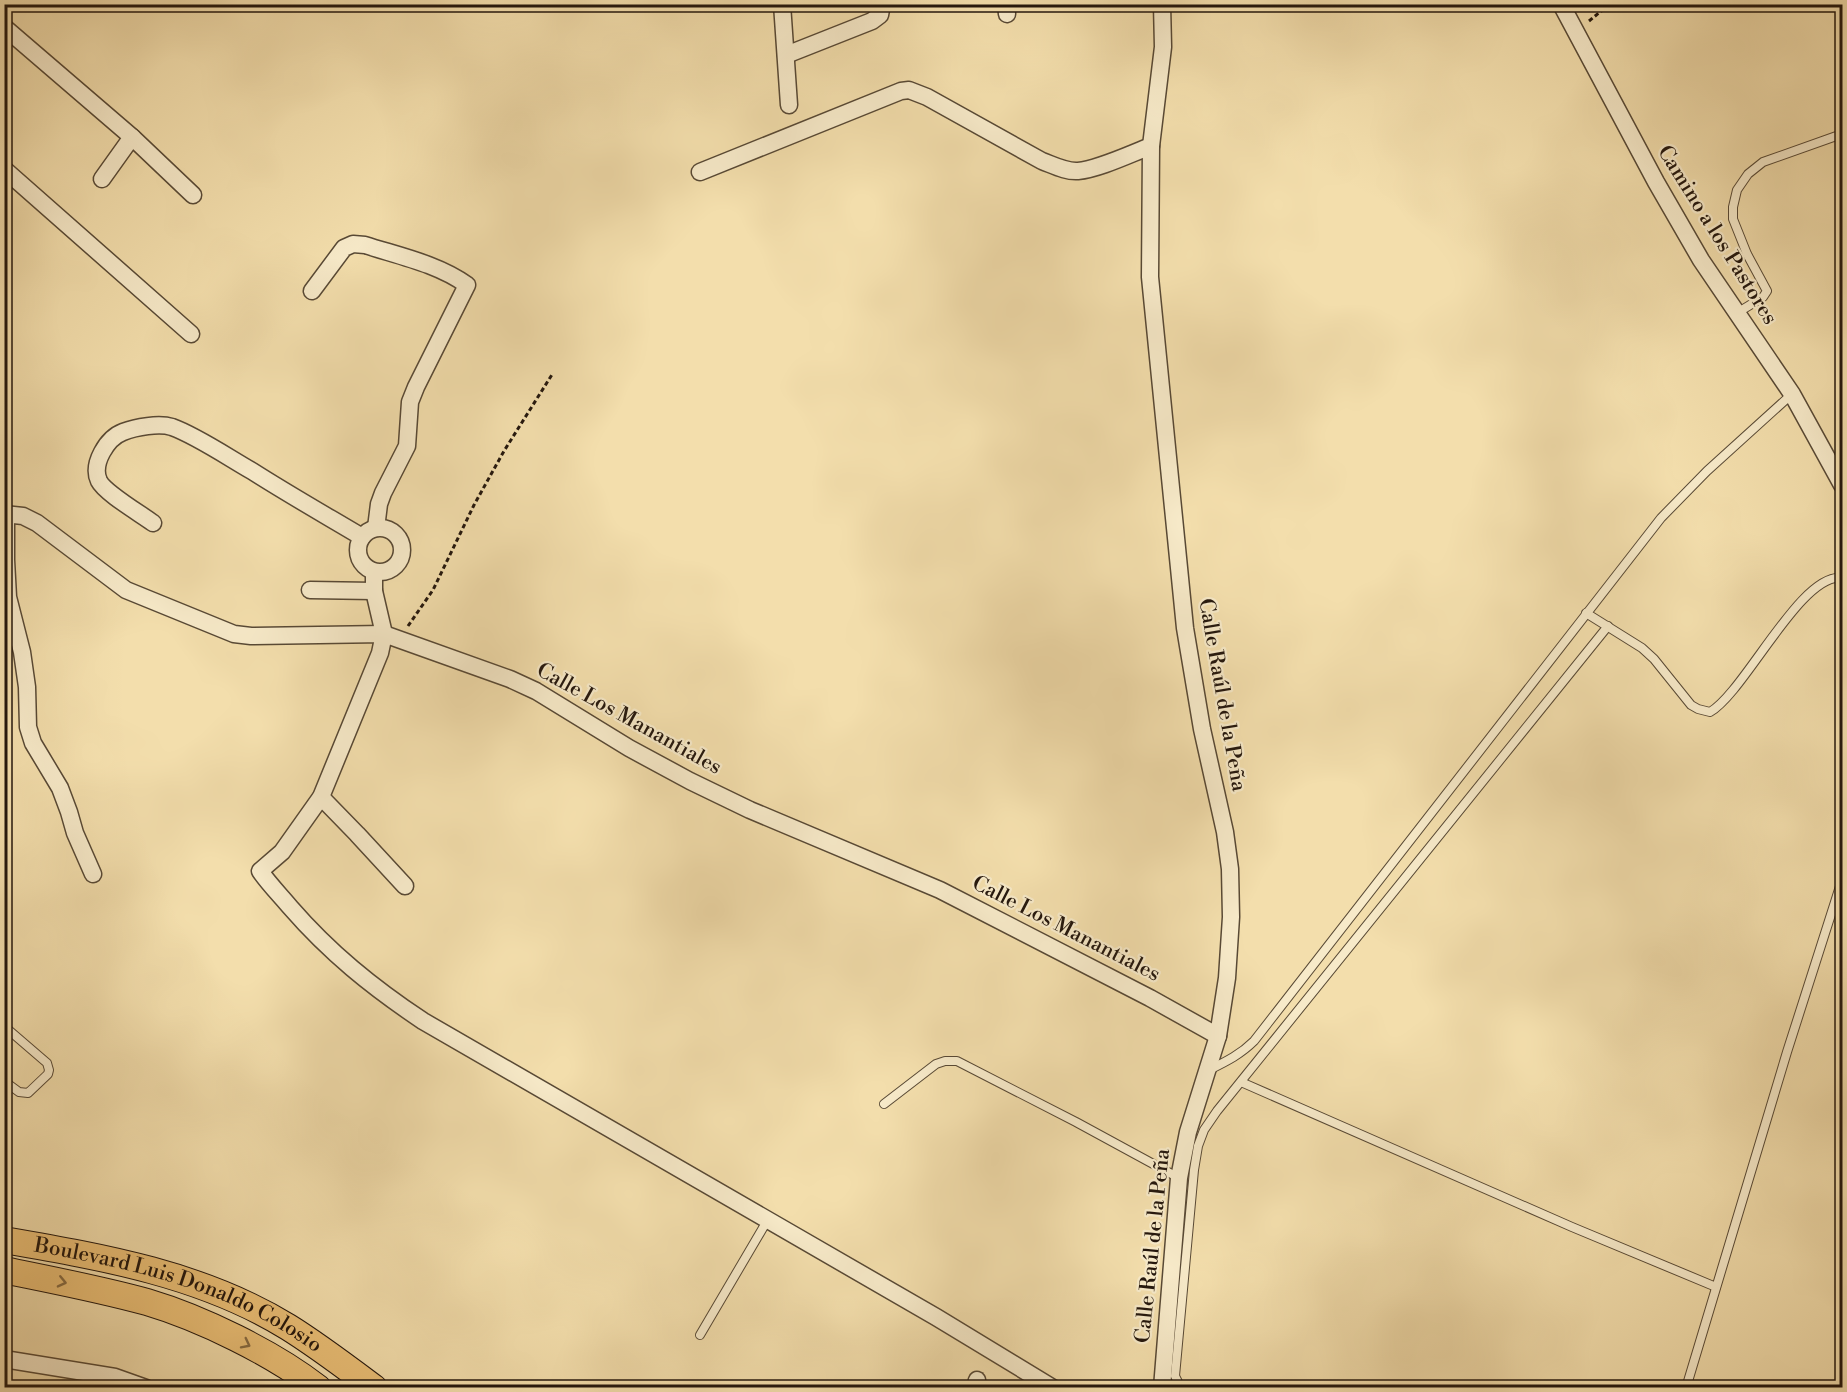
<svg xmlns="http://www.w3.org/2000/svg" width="1847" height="1392" viewBox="0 0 1847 1392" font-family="'Libre Bodoni',serif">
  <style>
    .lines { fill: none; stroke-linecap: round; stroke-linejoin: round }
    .lane-casing { stroke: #584935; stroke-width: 10 }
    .street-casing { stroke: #584935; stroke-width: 19 }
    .primary-casing { stroke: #24170d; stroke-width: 28 }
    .path { stroke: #24170d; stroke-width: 3; stroke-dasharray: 4.5 3; stroke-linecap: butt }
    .lane { stroke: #f7eac9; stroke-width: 8 }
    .street { stroke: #f7eac9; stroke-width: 16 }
    .primary { stroke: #eabf76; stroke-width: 26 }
    .oneway { stroke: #876b42 }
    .labels { text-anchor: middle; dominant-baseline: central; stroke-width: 4.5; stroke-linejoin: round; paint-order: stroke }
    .street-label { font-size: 21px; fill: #24170d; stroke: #f7eac9 }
  </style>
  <rect width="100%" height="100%" fill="#f3deac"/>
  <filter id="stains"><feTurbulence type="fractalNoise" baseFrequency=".00333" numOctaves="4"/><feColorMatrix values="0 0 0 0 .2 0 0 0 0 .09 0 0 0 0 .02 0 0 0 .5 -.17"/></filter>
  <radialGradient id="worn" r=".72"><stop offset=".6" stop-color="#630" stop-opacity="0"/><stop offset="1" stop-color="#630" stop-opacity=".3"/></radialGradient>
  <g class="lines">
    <g class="lane-casing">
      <g id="lane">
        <polyline points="1737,313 1763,297 1767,291 1747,254 1733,219 1733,207 1737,190 1748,174 1763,162 1842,134"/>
        <path d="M1586 613 1642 648 1654 659 1691 705 1698 709 1710 712C1745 692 1801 572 1842 578"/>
        <polyline points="4,1026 47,1063 49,1070 48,1074 28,1093 19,1092 4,1081"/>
        <path d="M1207 1071C1225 1062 1240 1055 1254 1041L1661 518 1707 471 1792 394"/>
        <polyline points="1241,1082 1572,1227 1716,1287"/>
        <polyline points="884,1104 936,1064 945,1061 957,1061 1076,1122 1179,1178"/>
        <polyline points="700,1335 767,1221"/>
        <polyline points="1181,1388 1175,1376 1194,1170 1198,1146 1204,1130 1217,1111 1608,626"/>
        <polyline points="1686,1388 1787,1052 1842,880"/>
      </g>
    </g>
    <g class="street-casing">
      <g id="street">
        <polyline points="782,4 789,105"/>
        <polyline points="1006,4 1007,14"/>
        <polyline points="1162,4 1163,47 1151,146 1150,277 1185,628 1202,729 1225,832 1230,869 1231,917 1227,978 1218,1036 1188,1132 1179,1178 1162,1388"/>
        <polyline points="1561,4 1656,182 1701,260 1792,394 1842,485"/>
        <polyline points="4,27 132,137 193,195"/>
        <polyline points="786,55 872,21 880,15 882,4"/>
        <polyline points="4,169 191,334"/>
        <path d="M700 172 901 91 909 90 927 97 1042 161C1053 165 1066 172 1078 171 1099 169 1130 154 1151 146"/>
        <polyline points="102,179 132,137"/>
        <path d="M312 291 344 248 353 244 365 245C399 256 438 264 467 285L416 387 410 402 407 446 383 493 379 504 376 528"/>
        <polyline points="4,514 23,516 37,523 126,590 234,634 251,636 384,634 510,679 536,691 629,748 690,781 750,810 940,890 1150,998 1218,1036"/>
        <polyline points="6,514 6,560 8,597 22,652 27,687 28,727 33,743 60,788 69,812 75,833 93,874"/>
        <path d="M153 523C141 514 105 493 99 481 91 464 107 438 123 432 136 427 159 423 172 427 197 436 229 458 252 471 288 494 325 515 362 537"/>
        <circle cx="380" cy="550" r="22"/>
        <path d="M374 572V591L384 634 380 653 321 797 282 852 260 871C269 884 280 895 290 907 330 953 372 987 423 1021L936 1317 1053 1388"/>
        <polyline points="310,590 374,591"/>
        <polyline points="321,797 357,834 405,886"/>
        <polyline points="4,1359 115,1377 146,1388"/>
        <polyline points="975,1388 977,1380"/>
      </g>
    </g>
    <g class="primary-casing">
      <g id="primary">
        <path id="s1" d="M4 1240C102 1257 202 1274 288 1327 317 1345 346 1367 374 1388"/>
        <path d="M4 1270C52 1280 100 1289 147 1302 201 1318 273 1353 318 1388"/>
      </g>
    </g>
    <g class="path">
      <polyline points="1589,21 1610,4"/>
      <polyline points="408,626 433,590 474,505 504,451 553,373"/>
    </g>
    <use href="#lane" class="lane"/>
    <use href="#street" class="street"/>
    <use href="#primary" class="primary"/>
  </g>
  <defs><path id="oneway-chevron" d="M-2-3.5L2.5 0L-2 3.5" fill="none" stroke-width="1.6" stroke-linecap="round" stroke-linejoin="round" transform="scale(1.5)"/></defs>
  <g class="oneway">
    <use href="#oneway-chevron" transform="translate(62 1282) rotate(13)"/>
    <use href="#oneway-chevron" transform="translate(246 1344) rotate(27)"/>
  </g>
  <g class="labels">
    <g class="street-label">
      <text transform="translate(1717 235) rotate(58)">Camino a los Pastores</text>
      <text transform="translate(1222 695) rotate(80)">Calle Raúl de la Peña</text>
      <text transform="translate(629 719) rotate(29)">Calle Los Manantiales</text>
      <text transform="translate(1066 929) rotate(27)">Calle Los Manantiales</text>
      <text transform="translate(1153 1246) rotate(-84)">Calle Raúl de la Peña</text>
      <text stroke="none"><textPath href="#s1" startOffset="184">Boulevard Luis Donaldo Colosio</textPath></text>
    </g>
  </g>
  <rect width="1847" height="1392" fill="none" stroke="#f3deac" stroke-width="24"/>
  <rect x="6" y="6" width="1835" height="1380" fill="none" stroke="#24170d" stroke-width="3"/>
  <rect x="12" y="12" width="1823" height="1368" fill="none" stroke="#24170d" stroke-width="1.5"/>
  <rect width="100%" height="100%" filter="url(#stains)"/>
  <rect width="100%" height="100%" fill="url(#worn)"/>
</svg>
